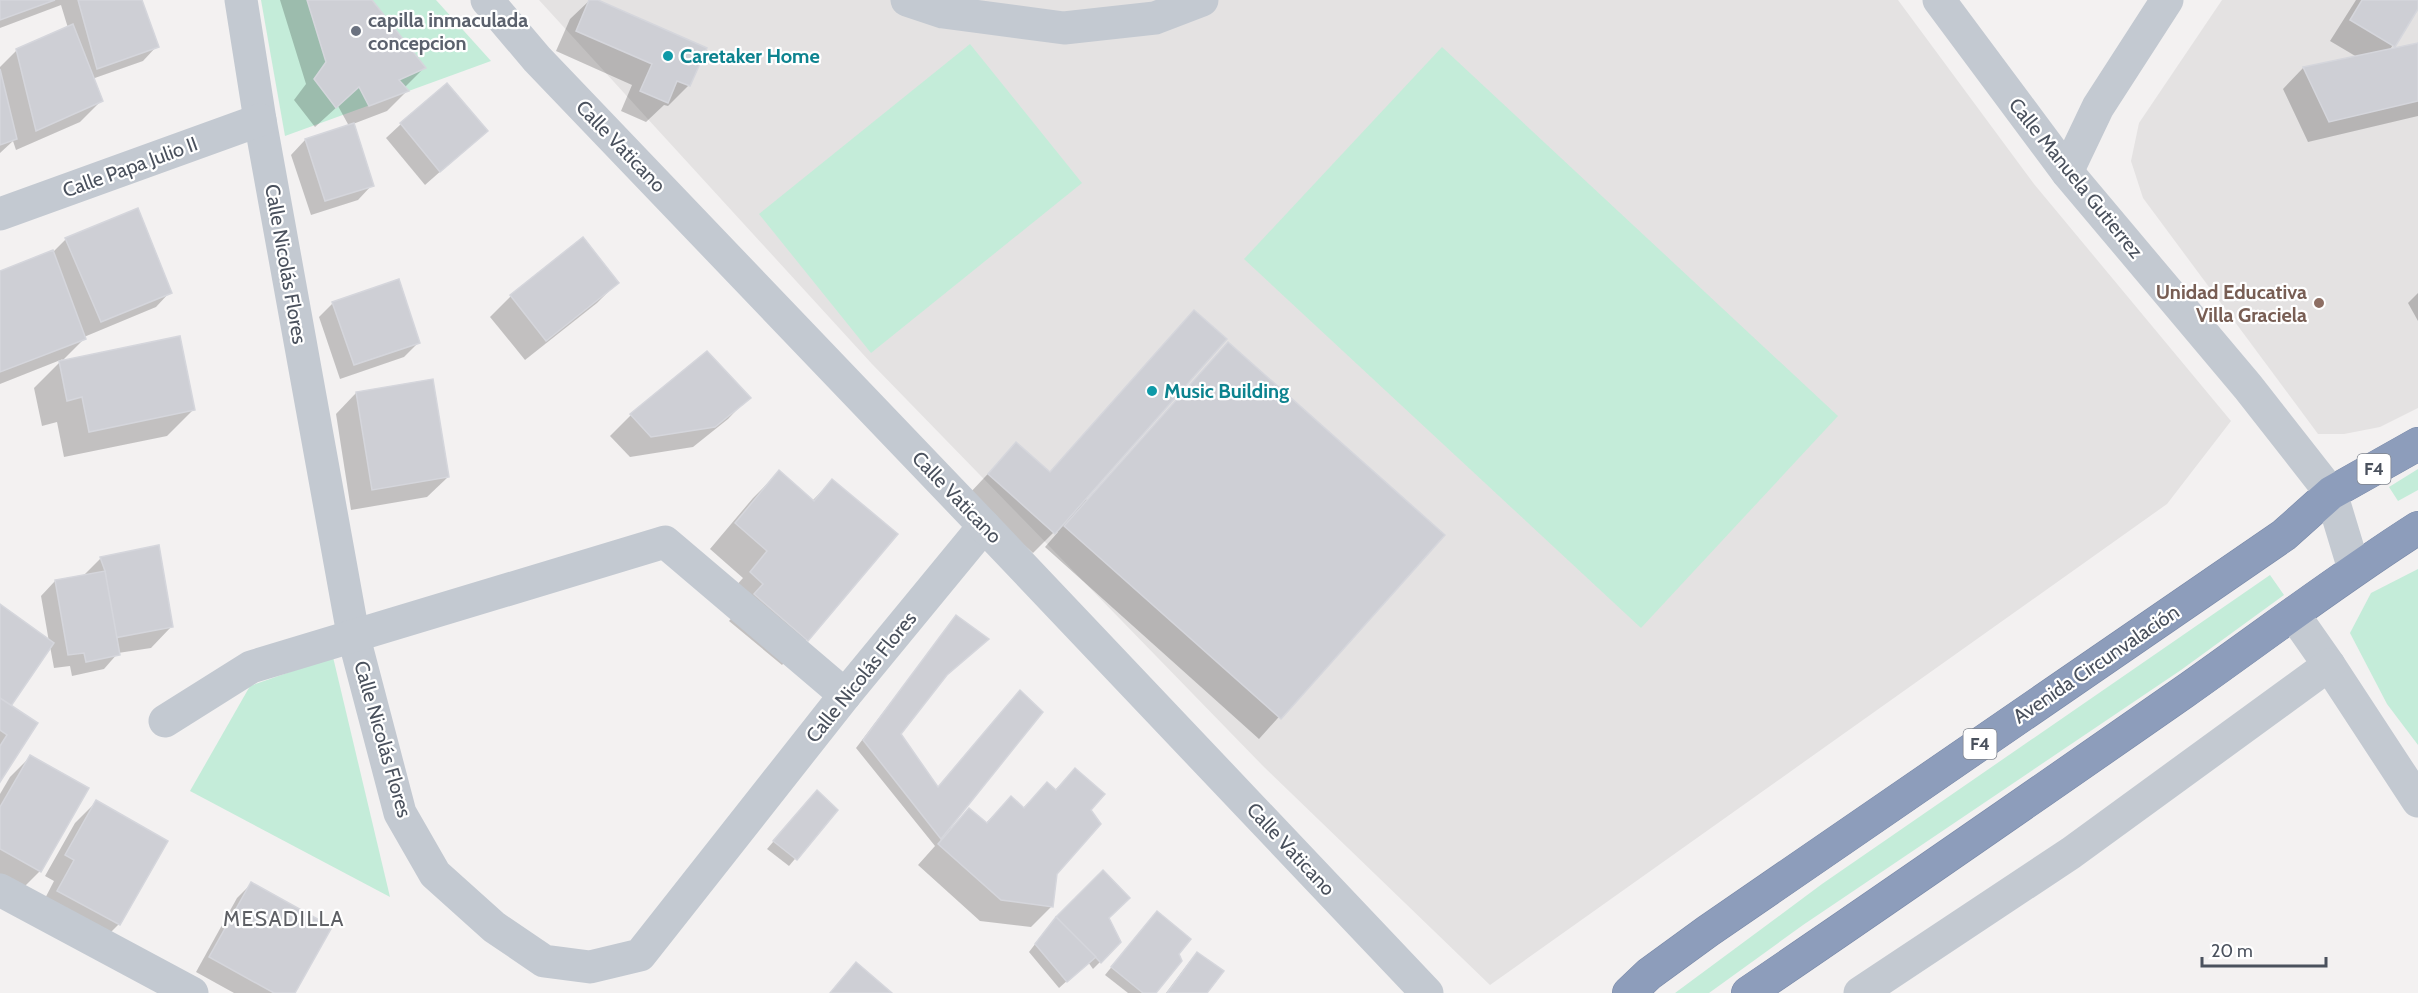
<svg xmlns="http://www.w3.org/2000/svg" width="2418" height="993" viewBox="0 0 2418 993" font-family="Cabin,sans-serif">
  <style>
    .education { fill: #e4e2e2 }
    .green { fill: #c4ecd9 }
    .shadow { fill: #0003 }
    .building { fill: #cecfd5; stroke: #d5d6dc; stroke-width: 1.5 }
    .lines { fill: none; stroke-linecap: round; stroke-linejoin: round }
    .highway-casing { stroke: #7888a7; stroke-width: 34 }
    .minor { stroke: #c3c9d1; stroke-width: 33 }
    .highway { stroke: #8d9dbb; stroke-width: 33 }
    .worship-dot { fill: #6b7280; stroke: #fff; stroke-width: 2 }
    .culture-dot { fill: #0f9aa8; stroke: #fff; stroke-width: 2 }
    .education-dot { fill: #8d6e63; stroke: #fff; stroke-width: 2 }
    .labels { text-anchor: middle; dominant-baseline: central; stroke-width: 4.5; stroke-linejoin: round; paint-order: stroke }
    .shield { fill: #fff; stroke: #80858e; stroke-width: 1.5 }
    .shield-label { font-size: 18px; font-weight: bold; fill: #4a515d }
    .worship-label { font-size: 20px; font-weight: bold; fill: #5b616d; stroke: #fff; text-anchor: start }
    .culture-label { font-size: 20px; font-weight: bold; fill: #0d838f; stroke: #fff; text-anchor: start }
    .street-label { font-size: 20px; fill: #4a515d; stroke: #fff }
    .education-label { font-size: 20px; font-weight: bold; fill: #785e54; stroke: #fff; text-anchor: end }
    .neighbourhood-label { font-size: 21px; letter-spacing: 1.5px; fill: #5e6065; stroke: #fff }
  </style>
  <rect width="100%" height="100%" fill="#f3f1f1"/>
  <g class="education">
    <polygon points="539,0 1898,0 2034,184 2231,421 2167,504 1490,985 1263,766 872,364"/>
    <polygon points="2222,0 2418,0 2418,408 2380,427 2344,434 2318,434 2143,198 2131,161 2139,123"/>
  </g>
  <g class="green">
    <polygon points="261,0 436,0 491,61 285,136"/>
    <polygon points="970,44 1082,183 871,353 759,214"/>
    <polygon points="1442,47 1838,416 1641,628 1244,259"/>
    <polygon points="2418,469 2418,490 2398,501 2389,487"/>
    <polygon points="2418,569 2418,745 2387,704 2350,633 2371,593"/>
    <polygon points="2270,575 2284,595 2181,670 1803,925 1709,993 1675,993 1822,884"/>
    <polygon points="333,657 390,897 190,791 250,686"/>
  </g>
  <g class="shadow">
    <polygon points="0,0 141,0 157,46 143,61 92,79 101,101 80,122 16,150 13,141 0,153 0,67 17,50 68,28 61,5 0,28"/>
    <polygon points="280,0 370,0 424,68 404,88 407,91 387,111 353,124 372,185 358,200 311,215 291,155 305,140 349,126 338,106 315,127 294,100 306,84"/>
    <polygon points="590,0 705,49 688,86 668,106 664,105 646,122 621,111 632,85 556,51 570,19"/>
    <polygon points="2356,0 2418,0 2418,6 2389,51 2418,45 2418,116 2308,142 2283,89 2303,68 2357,57 2330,41"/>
    <polygon points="401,124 486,131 425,185 386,138"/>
    <polygon points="66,239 170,292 156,307 84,337 85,338 61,362 193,410 167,436 64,457 57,422 42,426 34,388 63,359 0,384 0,272 52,253"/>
    <polygon points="583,239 617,283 597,303 525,360 490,317 511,296"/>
    <polygon points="2418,293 2418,321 2408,303"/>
    <polygon points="333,303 418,343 404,357 340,379 319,317"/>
    <polygon points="1194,312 1084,498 1087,500 1228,344 1443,535 1259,739 1045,547 1058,532 1056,530 1033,553 968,495 1016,444 1049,473"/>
    <polygon points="706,353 748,398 728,419 693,447 630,457 610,436 631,415"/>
    <polygon points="356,393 448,477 427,497 351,510 336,414"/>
    <polygon points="779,472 812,501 832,481 807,639 782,665 729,621 739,610 725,598 743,578 710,549 753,498"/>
    <polygon points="101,558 171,627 151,648 118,653 104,669 72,676 70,666 54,668 50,646 10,705 36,724 0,779 0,606 49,642 41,596 55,581 83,576"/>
    <polygon points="956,617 943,677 899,734 949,827 951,829 970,810 985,824 1011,798 1022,809 1047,784 1054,791 1075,770 1089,810 1055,873 1052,906 1031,927 980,921 918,865 935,846 856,748"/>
    <polygon points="30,757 87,788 40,871 19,892 0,881 0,794 10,777"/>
    <polygon points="810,799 836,810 789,866 767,849"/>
    <polygon points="96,802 119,924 98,945 38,912 54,881 45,876 75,823"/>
    <polygon points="251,884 293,993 234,993 196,972 237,898"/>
    <polygon points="1107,918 1120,942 1093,969 1088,962 1059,988 1029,952 1049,926"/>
    <polygon points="1150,920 1154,993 1128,993 1105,975"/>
    <polygon points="1197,954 1205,993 1166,993 1190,961"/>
  </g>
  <g class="building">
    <polygon points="0,0 55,0 0,20"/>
    <polygon points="78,0 142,0 159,47 97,69"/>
    <polygon points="307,0 372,0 426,68 399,80 409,91 369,106 359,87 336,108 314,79 326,62"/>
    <polygon points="589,0 598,0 707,48 690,86 677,81 668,103 640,91 652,64 576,31"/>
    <polygon points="2362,0 2418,0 2418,9 2395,47 2350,20"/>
    <polygon points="73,24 103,101 36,131 16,49"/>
    <polygon points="2418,43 2418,101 2329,122 2303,67"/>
    <polygon points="0,69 17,139 0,145"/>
    <polygon points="447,83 488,131 440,172 400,123"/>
    <polygon points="354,123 374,186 325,201 305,139"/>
    <polygon points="138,208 172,293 101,322 65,238"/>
    <polygon points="583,237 619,283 546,341 510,295"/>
    <polygon points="53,250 86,339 0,372 0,271"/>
    <polygon points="399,279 420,343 354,365 332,302"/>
    <polygon points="1194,310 1227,339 1055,534 988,474 1016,442 1050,472"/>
    <polygon points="180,336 195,410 89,432 82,397 67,401 59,361"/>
    <polygon points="1228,342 1445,535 1281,719 1064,526"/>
    <polygon points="707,351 751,398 715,427 651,437 630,414"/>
    <polygon points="433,379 449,477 372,490 356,392"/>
    <polygon points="779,470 814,501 832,479 898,534 808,641 754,594 763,584 750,572 767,551 735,523"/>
    <polygon points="159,545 173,627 114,638 105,571 100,557"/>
    <polygon points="105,571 120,655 86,662 84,653 68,655 55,580"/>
    <polygon points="0,604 54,643 11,706 0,699"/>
    <polygon points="956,615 989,639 947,675 901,734 938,787 1020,690 1043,712 941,839 863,740"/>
    <polygon points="0,698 38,723 0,782 0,746 7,735 0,730"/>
    <polygon points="30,755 89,788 41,872 0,849 0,807"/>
    <polygon points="1075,768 1105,794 1091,810 1101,824 1057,874 1053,907 1001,900 938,844 969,808 987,823 1011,796 1024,808 1047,782 1056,790"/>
    <polygon points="817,790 838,810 797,860 773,841"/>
    <polygon points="96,800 168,841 120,925 57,891 74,860 65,855"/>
    <polygon points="1103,870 1130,898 1109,918 1121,942 1101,963 1056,917"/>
    <polygon points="251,882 332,927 295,993 274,993 209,957"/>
    <polygon points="1157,911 1191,939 1179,954 1182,961 1156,993 1143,993 1111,967"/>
    <polygon points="1056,917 1096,957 1067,982 1035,944"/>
    <polygon points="1197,952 1224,971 1207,993 1167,993"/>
    <polygon points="856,962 892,993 830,993"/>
  </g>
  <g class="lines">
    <g class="highway-casing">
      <g id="highway">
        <polyline points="1629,993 1649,974 1708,931 2284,535 2331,493 2418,444"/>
        <path d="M1748 993C1894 894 2039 793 2184 692 2262 637 2338 579 2418 528"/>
      </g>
    </g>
    <g class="minor">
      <polyline points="241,0 260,120 353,634 400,813 435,874 494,927 544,961 590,967 640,955 845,695 984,526"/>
      <polyline points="487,0 537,59 984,526 1427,993"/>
      <polyline points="907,0 943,12 1064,28 1155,18 1202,0"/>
      <polyline points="1939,0 2067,172 2248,387 2331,493 2354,569"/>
      <polyline points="2067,172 2098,107 2167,0"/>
      <polyline points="0,214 260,120"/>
      <polyline points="2294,615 2329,665 2418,801"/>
      <polyline points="165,721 251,667 665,542 845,695"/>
      <polyline points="0,890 192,993"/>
      <polyline points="1860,993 2071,853 2329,665"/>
    </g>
    <use href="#highway" class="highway"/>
  </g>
  <circle class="worship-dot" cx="356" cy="31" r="6"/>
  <g class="culture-dot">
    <circle cx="668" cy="56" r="6"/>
    <circle cx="1152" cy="391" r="6"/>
  </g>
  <circle class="education-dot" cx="2319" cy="303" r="6"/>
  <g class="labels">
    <g class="shield">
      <rect x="2357.5" y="454" width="33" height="30" rx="4.5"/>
      <rect x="1963.5" y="729" width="33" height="30" rx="4.5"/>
    </g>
    <g class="shield-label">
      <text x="2374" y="469">F4</text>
      <text x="1980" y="744">F4</text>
    </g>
    <g class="worship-label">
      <text x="368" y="20">capilla inmaculada<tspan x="368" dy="23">concepcion</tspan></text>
    </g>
    <g class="culture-label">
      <text x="680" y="56">Caretaker Home</text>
      <text x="1164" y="391">Music Building</text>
    </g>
    <g class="street-label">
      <text transform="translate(621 146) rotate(46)">Calle Vaticano</text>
      <text transform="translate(130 167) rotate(-20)">Calle Papa Julio II</text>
      <text transform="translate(2076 178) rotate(51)">Calle Manuela Gutierrez</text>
      <text transform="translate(286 264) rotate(80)">Calle Nicolás Flores</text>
      <text transform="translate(957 497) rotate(46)">Calle Vaticano</text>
      <text transform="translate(2096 664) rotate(-34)">Avenida Circunvalación</text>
      <text transform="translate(861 677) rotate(-51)">Calle Nicolás Flores</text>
      <text transform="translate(383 739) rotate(74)">Calle Nicolás Flores</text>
      <text transform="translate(1291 849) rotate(47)">Calle Vaticano</text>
    </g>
    <g class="education-label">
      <text x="2307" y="292">Unidad Educativa<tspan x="2307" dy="23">Villa Graciela</tspan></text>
    </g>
    <g class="neighbourhood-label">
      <text x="284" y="918">MESADILLA</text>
    </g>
  </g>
  <path d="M2202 957v9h124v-9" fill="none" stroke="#4a515d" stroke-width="3"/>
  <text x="2211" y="957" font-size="18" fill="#4a515d" stroke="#ffffff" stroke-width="4.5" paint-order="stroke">20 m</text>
</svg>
